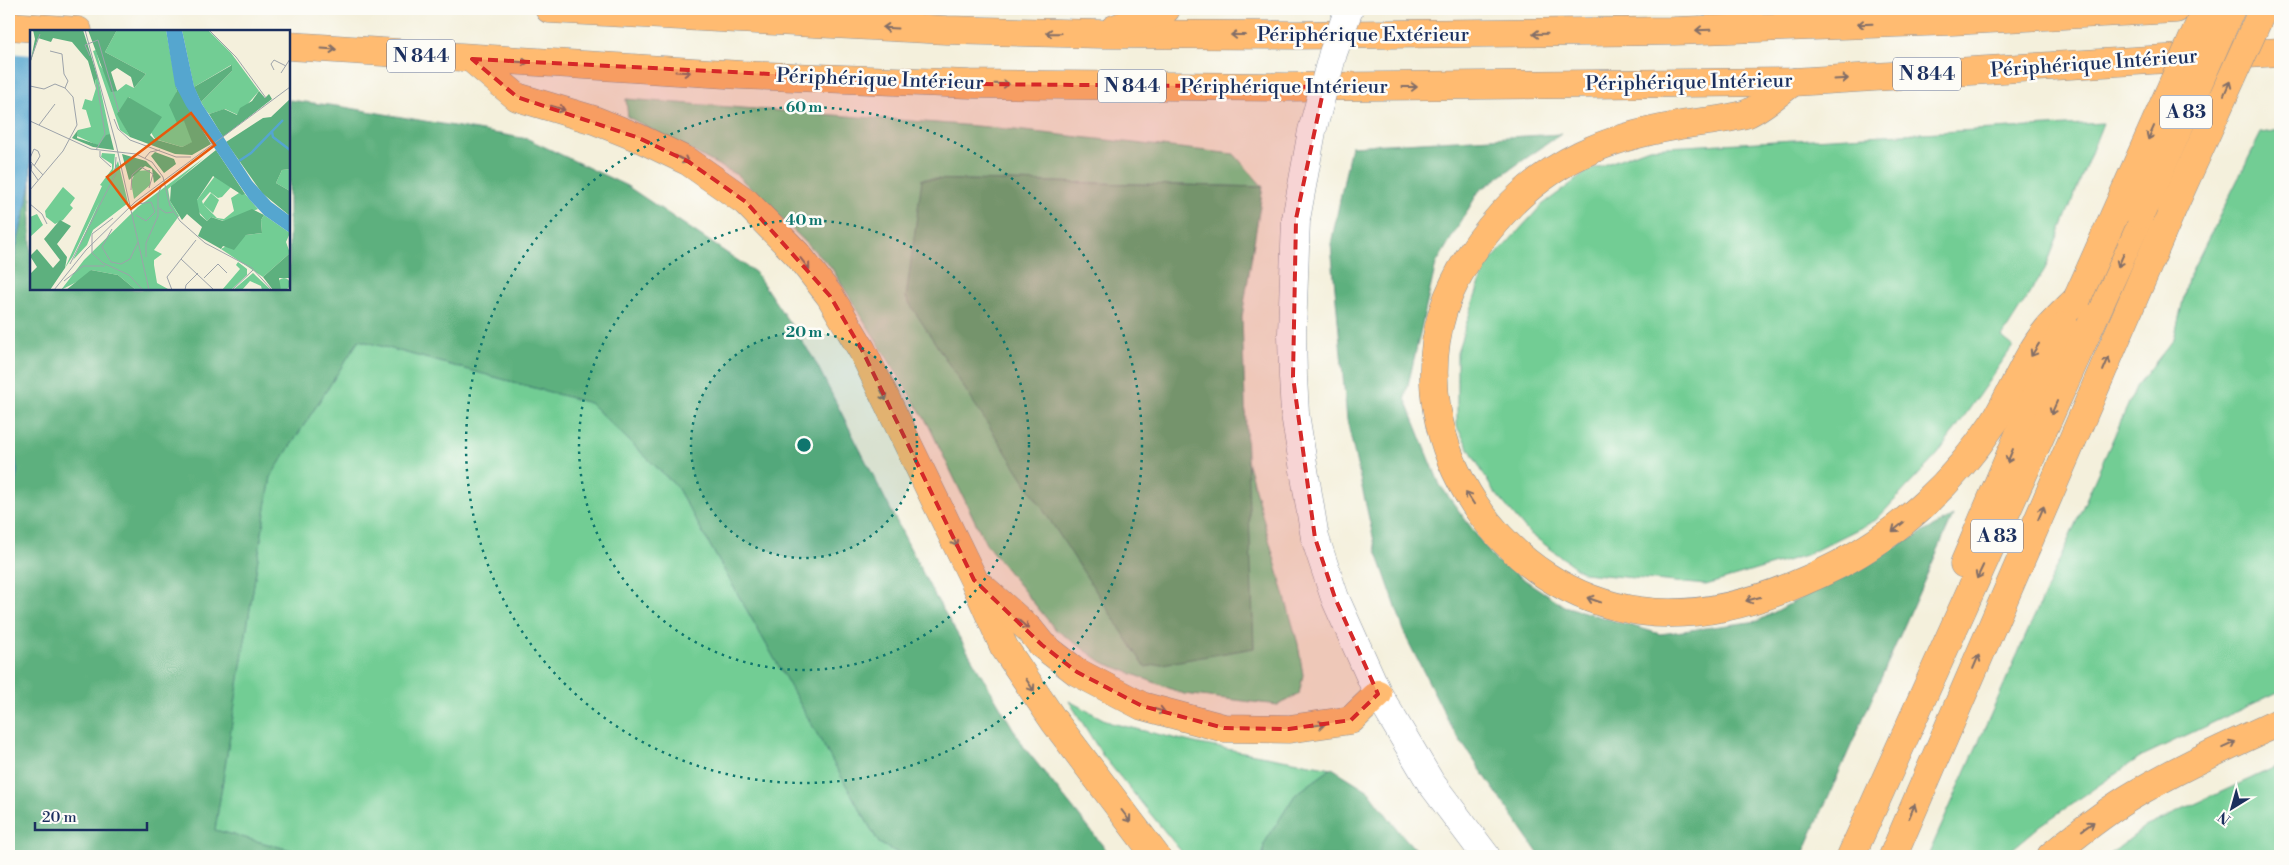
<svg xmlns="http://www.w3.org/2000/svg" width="2289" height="865" viewBox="0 0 2289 865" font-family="'Libre Bodoni',serif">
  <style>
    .green { fill: #72cd94; stroke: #467e79 }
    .forest { fill: #5db07e; stroke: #3c706e }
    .water { fill: #55a6cf; stroke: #386a96 }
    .pier { fill: #f4f0dc }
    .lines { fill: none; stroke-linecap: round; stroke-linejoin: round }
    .minor-casing { stroke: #88909d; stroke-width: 29 }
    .highway-casing { stroke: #88909d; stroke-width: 29 }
    .minor { stroke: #fff; stroke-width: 28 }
    .highway { stroke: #ffbb71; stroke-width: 28 }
    .minor-bridge-casing { stroke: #88909d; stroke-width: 29; stroke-linecap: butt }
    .highway-bridge-casing { stroke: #88909d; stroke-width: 29; stroke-linecap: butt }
    .minor-bridge { stroke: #fff; stroke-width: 28 }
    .highway-bridge { stroke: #ffbb71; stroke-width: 28 }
    .oneway { stroke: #826e67 }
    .marked { fill: #d62828; fill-opacity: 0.2; stroke: #d62828; stroke-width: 4; stroke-dasharray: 10 6; stroke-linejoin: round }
    .ring { fill: none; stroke: #0f766e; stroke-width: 2.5; stroke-dasharray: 2.5 5 }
    .labels { text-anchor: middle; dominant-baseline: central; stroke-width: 5; stroke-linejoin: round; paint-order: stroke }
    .shield { fill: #fdfcf7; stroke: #5f6c8c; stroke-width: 1 }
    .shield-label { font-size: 19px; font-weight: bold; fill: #1b2f5e }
    .street-label { font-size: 20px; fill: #1b2f5e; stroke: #fdfcf7 }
    .inset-river { fill: none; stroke: #55a6cf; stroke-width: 2.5 }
    .inset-road { fill: none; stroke: #9da3aa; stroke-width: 1 }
    .view { fill: #e8590c; fill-opacity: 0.15; stroke: #e8590c; stroke-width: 2.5 }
    .inset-edge { fill: none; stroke: #1b2f5e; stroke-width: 2.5 }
    .centre { fill: #0f766e; stroke: #fdfcf7; stroke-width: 2.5 }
    .ring-label { font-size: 15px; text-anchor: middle; font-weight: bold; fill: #0f766e; stroke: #fdfcf7; stroke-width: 5; stroke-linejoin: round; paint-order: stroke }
  </style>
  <rect width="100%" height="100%" fill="#fdfcf7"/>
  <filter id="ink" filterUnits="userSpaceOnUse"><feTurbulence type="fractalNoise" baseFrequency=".02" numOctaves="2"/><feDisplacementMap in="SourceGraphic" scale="10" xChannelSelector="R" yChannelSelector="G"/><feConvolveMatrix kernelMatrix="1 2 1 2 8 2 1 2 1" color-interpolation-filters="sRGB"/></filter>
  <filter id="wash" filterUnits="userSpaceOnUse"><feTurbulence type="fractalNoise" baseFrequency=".0096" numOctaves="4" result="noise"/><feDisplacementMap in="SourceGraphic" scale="20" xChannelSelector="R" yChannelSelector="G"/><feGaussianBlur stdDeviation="1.12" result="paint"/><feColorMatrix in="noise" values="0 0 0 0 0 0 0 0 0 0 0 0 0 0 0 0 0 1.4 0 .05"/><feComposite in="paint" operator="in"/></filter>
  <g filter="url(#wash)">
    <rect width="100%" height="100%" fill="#f4f0dc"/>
    <g class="green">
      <polygon points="626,99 988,127 1234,154 1263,187 922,179 1253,648 1246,457 1298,644 1303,675 1299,694 1278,705 1184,694 1102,662 1055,629 986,544 928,424 831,267 737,175 628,117"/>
      <polygon points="2103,123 2045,269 2002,337 2013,346 1938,454 1876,520 1806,555 1706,585 1583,573 1528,532 1492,489 1457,427 1457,352 1485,267 1542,205 1588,171 1649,148"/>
      <polygon points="2280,130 2280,691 2140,757 2041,825 2004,856 1928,856 2136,387 2174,339 2188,279 2261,133"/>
      <polygon points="359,340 590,403 677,487 879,843 904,856 313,856 215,830 271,476"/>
      <polygon points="1069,701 1111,723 1199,744 1332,768 1295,795 1264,844 1263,856 1185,856 1103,756"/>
      <polygon points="2280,765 2280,856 2108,856 2145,827"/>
    </g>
    <g class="forest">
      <polygon points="289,100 344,107 528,139 627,186 755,272 814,359 932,591 1024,747 1111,856 904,856 879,843 677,487 590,403 359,340 271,476 215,830 313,856 9,856 9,549 17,471 9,409 9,305 16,248 31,184 31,289 289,289"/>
      <polygon points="1561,134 1479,191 1436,264 1405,398 1440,485 1495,560 1564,606 1660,634 1758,621 1953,516 1802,856 1540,856 1453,730 1407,639 1376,550 1347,420 1331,244 1351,146"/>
      <polygon points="922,179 1263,187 1242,317 1254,648 1145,667 906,298"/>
      <polygon points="1332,768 1369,791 1397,829 1421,856 1263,856 1264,844 1295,795"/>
    </g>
    <g class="water">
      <polygon points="9,9 31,31 31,184 16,248 9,305"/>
      <polygon points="9,393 17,471 9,549"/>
    </g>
    <polygon class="pier" points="9,9 63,9 61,31 31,31 31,55 9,53"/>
  </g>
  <g filter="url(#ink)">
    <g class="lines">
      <g class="minor-casing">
        <polyline id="minor" points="1296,219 1292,334 1293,377 1295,414 1315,538 1335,598 1378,694 1431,783 1486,856"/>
      </g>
      <g class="highway-casing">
        <g id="highway">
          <polyline points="549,9 946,30 1101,34 1295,35 1674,31 1952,21 2176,9"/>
          <polyline points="9,26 78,31"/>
          <polyline points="1114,29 1166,9"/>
          <polyline points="289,46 741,75 970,84 1286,87 1793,82 2280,52"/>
          <polyline points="472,59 517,97 594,120 639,138 689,162 746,202 798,255 830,296 862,350 974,580 1004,647 1054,721 1156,856"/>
          <path d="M1793 82C1780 91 1760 109 1746 114 1727 120 1696 122 1676 126 1606 138 1550 161 1502 214 1477 242 1455 274 1443 311 1402 445 1503 593 1640 611 1708 621 1779 595 1838 565 1901 532 1955 481 1994 422 2013 392 2025 357 2047 330 2056 319 2067 309 2077 299"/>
          <polyline points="1964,564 2065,326"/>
          <polyline points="983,588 1030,630 1042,645 1077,672 1142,706 1224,728 1289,729 1351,720 1378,694"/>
          <polyline points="1851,856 2140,215"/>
          <polyline points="1893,856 2171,212"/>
          <path d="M2051 856C2075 836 2100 816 2127 799 2176 769 2228 746 2280 722"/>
        </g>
      </g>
      <use href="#minor" class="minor"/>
      <use href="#highway" class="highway"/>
      <g class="minor-bridge-casing">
        <polyline id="minor-bridge" points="1296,219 1312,131 1333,53 1349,9"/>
      </g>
      <g class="highway-bridge-casing">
        <g id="highway-bridge">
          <polyline points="2171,212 2263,9"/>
          <polyline points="2140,215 2231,9"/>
          <polyline points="2077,299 2206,9"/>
        </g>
      </g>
      <use href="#minor-bridge" class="minor-bridge"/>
      <use href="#highway-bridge" class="highway-bridge"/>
    </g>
    <defs><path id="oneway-shaft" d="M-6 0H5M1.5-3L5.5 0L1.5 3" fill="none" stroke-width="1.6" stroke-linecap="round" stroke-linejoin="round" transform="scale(1.25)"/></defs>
    <g class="oneway">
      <use href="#oneway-shaft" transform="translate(1865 24) rotate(178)"/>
      <use href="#oneway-shaft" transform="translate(890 28) rotate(-177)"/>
      <use href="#oneway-shaft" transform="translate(1703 30) rotate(178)"/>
      <use href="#oneway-shaft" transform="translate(1053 33) rotate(-179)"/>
      <use href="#oneway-shaft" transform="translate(1540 34) rotate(179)"/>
      <use href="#oneway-shaft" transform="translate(1238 35) rotate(-180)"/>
      <use href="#oneway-shaft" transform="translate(329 49) rotate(4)"/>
      <use href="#oneway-shaft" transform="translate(521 62) rotate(4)"/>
      <use href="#oneway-shaft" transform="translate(683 72) rotate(3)"/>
      <use href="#oneway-shaft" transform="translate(1841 79) rotate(-3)"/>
      <use href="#oneway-shaft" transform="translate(1002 84) rotate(1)"/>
      <use href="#oneway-shaft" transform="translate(1410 87)"/>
      <use href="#oneway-shaft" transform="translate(2227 88) rotate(-66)"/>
      <use href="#oneway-shaft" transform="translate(558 108) rotate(17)"/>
      <use href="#oneway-shaft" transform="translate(2151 133) rotate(114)"/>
      <use href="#oneway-shaft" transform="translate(682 159) rotate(27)"/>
      <use href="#oneway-shaft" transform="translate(2121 260) rotate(114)"/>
      <use href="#oneway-shaft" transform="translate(805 264) rotate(52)"/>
      <use href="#oneway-shaft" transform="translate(2035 350) rotate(122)"/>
      <use href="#oneway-shaft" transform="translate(2106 364) rotate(-67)"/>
      <use href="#oneway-shaft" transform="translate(883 394) rotate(64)"/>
      <use href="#oneway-shaft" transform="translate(2054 408) rotate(114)"/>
      <use href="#oneway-shaft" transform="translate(2010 456) rotate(113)"/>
      <use href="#oneway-shaft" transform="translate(1470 498) rotate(-123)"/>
      <use href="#oneway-shaft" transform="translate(2041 513) rotate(-67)"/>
      <use href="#oneway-shaft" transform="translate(1898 527) rotate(141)"/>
      <use href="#oneway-shaft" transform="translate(954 540) rotate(64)"/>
      <use href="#oneway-shaft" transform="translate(1980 572) rotate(115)"/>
      <use href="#oneway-shaft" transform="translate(1753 599) rotate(165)"/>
      <use href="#oneway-shaft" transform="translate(1594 600) rotate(-161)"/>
      <use href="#oneway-shaft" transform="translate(1023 624) rotate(42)"/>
      <use href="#oneway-shaft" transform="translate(1976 662) rotate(-67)"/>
      <use href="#oneway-shaft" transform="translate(1030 685) rotate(56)"/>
      <use href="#oneway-shaft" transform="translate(1158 710) rotate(15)"/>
      <use href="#oneway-shaft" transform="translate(1318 725) rotate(-8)"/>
      <use href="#oneway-shaft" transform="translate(2229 745) rotate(-25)"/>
      <use href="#oneway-shaft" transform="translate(1912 811) rotate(-67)"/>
      <use href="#oneway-shaft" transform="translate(1126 816) rotate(53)"/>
      <use href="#oneway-shaft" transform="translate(2088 826) rotate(-36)"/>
    </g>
  </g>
  <path class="marked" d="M472 59 970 84 1324 87 1296 219 1293 377 1315 538 1335 598 1378 694 1351 720 1289 729 1224 728 1142 706 1077 672 1042 645 974 580 862 350 830 296 746 202 689 162 639 138 517 97Z"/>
  <circle cx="804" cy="445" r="113" fill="#0f766e" fill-opacity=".12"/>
  <g class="ring">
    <circle cx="804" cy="445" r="113"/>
    <circle cx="804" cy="445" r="225"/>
    <circle cx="804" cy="445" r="338"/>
  </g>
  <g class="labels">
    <g class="shield">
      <rect x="387" y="39.5" width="68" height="33" rx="4"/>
      <rect x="1893" y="57.5" width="68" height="33" rx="4"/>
      <rect x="1098" y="69.5" width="68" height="33" rx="4"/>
      <rect x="2160" y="95.5" width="52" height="33" rx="4"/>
      <rect x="1971" y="519.5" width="52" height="33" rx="4"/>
    </g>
    <g class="shield-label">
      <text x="421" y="56">N 844</text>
      <text x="1927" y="74">N 844</text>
      <text x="1132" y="86">N 844</text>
      <text x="2186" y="112">A 83</text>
      <text x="1997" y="536">A 83</text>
    </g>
    <g class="street-label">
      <text x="1363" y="35">Périphérique Extérieur</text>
      <text transform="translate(2094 64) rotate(-4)">Périphérique Intérieur</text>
      <text transform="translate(880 80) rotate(2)">Périphérique Intérieur</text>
      <text transform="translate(1689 83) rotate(-1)">Périphérique Intérieur</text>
      <text x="1284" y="87">Périphérique Intérieur</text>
    </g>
  </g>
  <g transform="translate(30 30)">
    <rect width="260" height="260" fill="#f4f0dc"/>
    <path d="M87 0H136L147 61 145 67 163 112 152 117 125 109 99 67 88 84 100 107 90 100 63 21 66 20 70 35 87 61 96 54 104 58 116 44 75 22ZM152 0H178L201 23 229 61 208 85 195 79 179 84 175 79 171 72 202 41 201 35 164 57ZM68 48 80 104 69 116 47 106 48 100 61 97 56 80 52 79 55 69 62 71 66 58 65 49ZM72 123 85 124 83 144 43 226 35 238 72 156 70 155 82 139V134L71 127ZM174 128 138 159 140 171 149 186 124 220 132 224 124 230V235L127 253 138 259 106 260 88 245 61 240 58 246 31 260 54 230 108 177ZM88 131 98 173 63 200 57 215 43 230ZM260 139V161L246 153 252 140ZM120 140V155L104 169 101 152 106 141ZM185 146 201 157 192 167 188 168 180 162 172 171 173 174 181 163 189 170 183 183 173 174 187 188 194 189 204 181 201 168 209 163 215 164 228 179 194 191 181 187 177 191 167 180V170ZM33 157 45 168 40 175 43 178 33 190 25 194 16 187 15 181ZM7 184 13 195 0 207V187ZM234 185 260 203 256 212 260 223 233 247 191 219 216 205 232 203 231 190ZM208 232 217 239V245L201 260H192L210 239 206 235ZM223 243 241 260H232L231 256 220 251 212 260H203ZM248 254a6 6 0 1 1 12 0a6 6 0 1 1-12 0Z" fill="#72cd94"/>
    <path d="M3 0H53L68 48 65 50 66 59 58 31 42 12 23 8 21 12 8 8 0 34 5 9ZM58 0H87L75 22 116 44 104 58 101 47 87 38 81 42 87 61 81 62ZM202 35V41L171 72 164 57ZM145 55 181 114 162 125 145 124 100 107 87 84 98 67 132 87 120 105 124 109 152 117 162 112 154 91 147 93 139 75 147 61ZM229 61 235 68 239 64 242 69 193 107 179 84 194 79 207 85 210 78 222 71ZM260 69V139L252 140 246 153 260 161V186L232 163 196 112 233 88 241 87ZM48 100 47 108 69 115 76 105 80 104 84 120 63 117 42 108ZM186 120 215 164 212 165 183 146 167 170 170 185 177 191 181 187 193 191 222 179 234 185 231 190 232 203 216 205 204 220 193 216 191 219 168 206 172 197 157 184 152 190 140 171 141 156ZM125 122 144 129 146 134 134 143 121 126ZM92 124 116 131 131 147 124 153 122 139 115 136 99 150ZM30 190 41 196 27 214 37 227 35 238 20 260H0V244L7 237 0 226 7 219 23 238 30 230 14 209ZM260 223V248H249L251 260H243L233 247ZM61 240 88 245 106 260H36Z" fill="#5db07e"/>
    <path d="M136 0H152L164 56 172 74 222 151 241 172 260 186V203L234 185 219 169 156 76 145 55Z" fill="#55a6cf"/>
    <path class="inset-river" d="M242 102 243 107 260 120M209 131 221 123 253 90"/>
    <path class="inset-road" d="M55 0 86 114 119 260M179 0 206 27 236 68M20 21 32 24 34 44 38 51 35 58M60 26 55 15 68 10 89 82M0 32 10 4M244 40 241 34 244 30 256 36M251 43 260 29M0 56 14 59 25 54 35 58 43 67 47 95 33 121 0 160M84 89 88 99 100 110 146 127H161M0 91 61 119 106 124 122 132 133 147 140 176 150 191 175 213 222 238 242 260M9 95 25 74M66 120 75 104 67 54M70 121V127L81 137M0 128 4 119 8 121 10 126 4 136M115 128 120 122 130 120M0 131 13 145M2 134 1 140 8 150M101 160 102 145 111 137 123 144 119 158M0 174 12 184 17 194M129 178 136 183 143 182M106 185 116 191 125 182 121 172 108 174M83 188 62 204V223L73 233 99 245 113 260M82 199 72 217 81 232 91 234 100 229 108 212M116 227V213L128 186V164L132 155M151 229 184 260M40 234 85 145 86 127M174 248 188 234 197 243M34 251 53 236H75M24 260 56 220 105 172 260 57M142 260 137 247 166 210M155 260 156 255 168 243M202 260 223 240"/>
    <path class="view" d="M161 83 185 115 101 179 77 147Z"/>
    <rect width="260" height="260" class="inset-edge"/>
  </g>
  <circle cx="804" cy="445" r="8" class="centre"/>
  <g class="ring-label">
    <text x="804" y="112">60 m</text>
    <text x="804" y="225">40 m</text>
    <text x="804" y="337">20 m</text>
  </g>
  <rect width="2289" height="865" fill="none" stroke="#fdfcf7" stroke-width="30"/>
  <g transform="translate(2232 808) rotate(217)" stroke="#fdfcf7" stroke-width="4" paint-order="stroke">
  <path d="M0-4L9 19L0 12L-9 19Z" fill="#1b2f5e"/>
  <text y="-8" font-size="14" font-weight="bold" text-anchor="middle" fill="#1b2f5e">N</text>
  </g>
  <path d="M35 822v8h112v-8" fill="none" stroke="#1b2f5e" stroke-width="2.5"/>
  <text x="42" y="822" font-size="15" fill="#1b2f5e" stroke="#fdfcf7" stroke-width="4" paint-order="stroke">20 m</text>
</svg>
